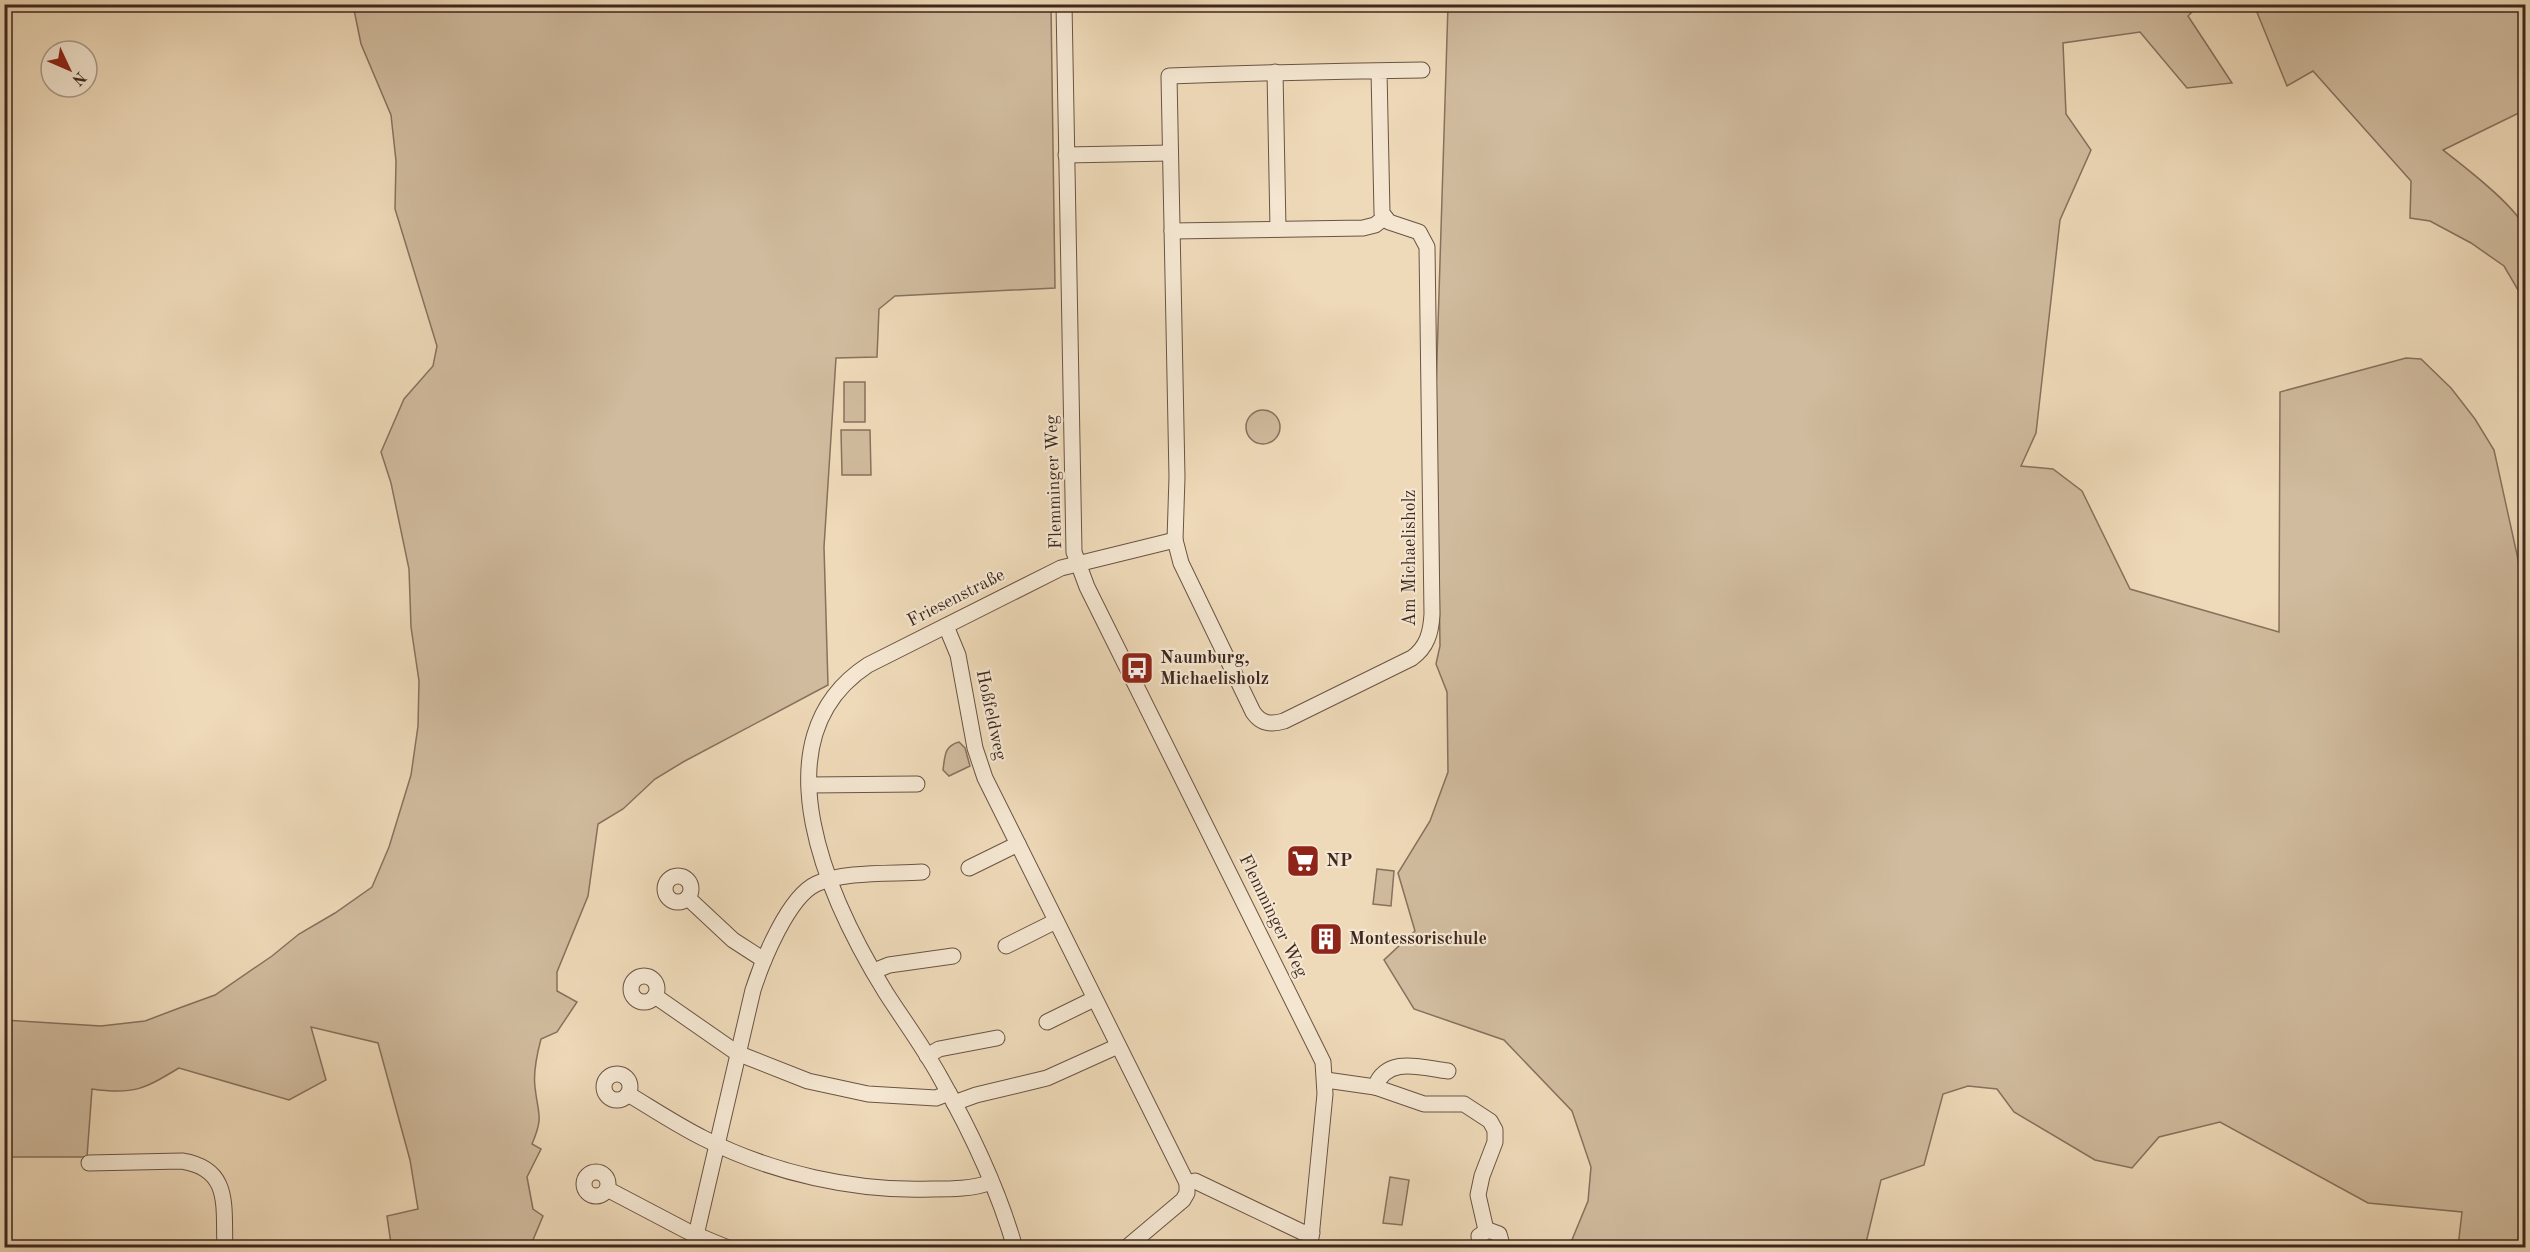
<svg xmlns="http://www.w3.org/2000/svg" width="2530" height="1252" viewBox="0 0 2530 1252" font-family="'Old Standard TT',serif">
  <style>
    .green { fill: #d0bb9e; stroke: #87715e; stroke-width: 1.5 }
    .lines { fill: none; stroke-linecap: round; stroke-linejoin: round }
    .minor-casing { stroke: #6a5444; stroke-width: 17 }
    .minor { stroke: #f4e6d1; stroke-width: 15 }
    .labels { text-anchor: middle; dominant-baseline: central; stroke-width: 4.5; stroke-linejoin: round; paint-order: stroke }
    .street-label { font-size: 18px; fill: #3e271e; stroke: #f4e6d1 }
    .poi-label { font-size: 18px; font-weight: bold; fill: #3e271e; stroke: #f4e6d1; text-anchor: start }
  </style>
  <rect width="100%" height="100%" fill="#eed9b8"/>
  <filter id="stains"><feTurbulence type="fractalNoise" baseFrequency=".00333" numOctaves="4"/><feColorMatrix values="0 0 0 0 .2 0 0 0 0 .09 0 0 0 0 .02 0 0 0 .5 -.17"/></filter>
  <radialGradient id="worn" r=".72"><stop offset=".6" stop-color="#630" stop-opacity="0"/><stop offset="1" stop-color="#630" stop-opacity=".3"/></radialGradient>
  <g class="green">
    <path d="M353 5H1051L1055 288 895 296 879 309 877 357 836 358 824 547 828 685 683 762 655 779 623 809 598 824 588 896 557 972V991L577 1002 557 1032 541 1039C537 1054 533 1072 535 1087 538 1115 544 1116 532 1144L541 1149 527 1177 533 1209 543 1216 530 1247 394 1248 391 1244 387 1216 418 1209 410 1160 378 1043 311 1027 326 1080 289 1100 179 1068C144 1089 134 1095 92 1089L87 1157H5L4 1020 101 1026 145 1021 182 1007 215 995 272 956 299 934 335 913 372 887 389 847 411 775 418 726 419 681 411 627 409 569 391 483 381 452 404 399 433 366 437 346 395 209 396 161 391 115 361 44Z"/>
    <polygon points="1448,5 2199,5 2188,16 2232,83 2187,88 2140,32 2063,43 2066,114 2091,150 2060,220 2036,433 2021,466 2053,469 2082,491 2130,589 2279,632 2280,392 2406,358 2421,359 2451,388 2475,419 2494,450 2525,591 2521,732 2526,733 2525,1247 2458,1247 2462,1212 2368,1203 2220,1122 2159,1137 2132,1168 2095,1160 2014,1112 1997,1089 1968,1086 1943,1094 1924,1165 1881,1180 1865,1247 1569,1247 1588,1201 1591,1167 1572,1111 1504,1040 1414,1009 1384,960 1415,931 1398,873 1430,821 1448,772 1447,692 1436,664 1440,646 1436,390"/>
    <path d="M2254 5H2525V110L2443 150C2461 164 2522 210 2526 232 2529 254 2526 279 2525 302L2504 266 2471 243 2430 221 2410 218 2411 181 2313 71 2287 86Z"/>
    <rect x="844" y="382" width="21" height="40"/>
    <circle cx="1263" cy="427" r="17"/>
    <polygon points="841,430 870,430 871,475 842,475"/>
    <path d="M959 742 965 748 970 766 949 776 943 770C945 756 944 746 959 742Z"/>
    <polygon points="1377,869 1394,871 1391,906 1373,904"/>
    <polygon points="1390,1177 1409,1180 1402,1225 1383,1223"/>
  </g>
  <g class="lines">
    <g class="minor-casing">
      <g id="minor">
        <polyline points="1064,4 1074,552 1087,587 1323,1062 1325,1094 1310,1248"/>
        <path d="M1379 71 1382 213 1389 222 1419 232 1427 247 1432 614C1431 633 1427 647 1412 658L1284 721C1271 725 1261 724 1253 712L1181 563 1175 540 1177 477 1169 76C1253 73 1338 71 1422 70"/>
        <polyline points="1275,72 1278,229"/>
        <polyline points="1066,155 1170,153"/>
        <polyline points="1172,231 1363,228 1375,225 1384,218"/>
        <polyline points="946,626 958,655 975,748 985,778 1187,1183 1187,1193 1183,1200 1126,1248"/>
        <polyline points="809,785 917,784"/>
        <polyline points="969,868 1018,844"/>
        <circle cx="678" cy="889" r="13"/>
        <polyline points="688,898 733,940 764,960"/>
        <polyline points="1006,946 1056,921"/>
        <polyline points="874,971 889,965 953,956"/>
        <circle cx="644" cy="989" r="13"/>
        <polyline points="655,996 737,1053 808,1081 868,1094 936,1098 949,1093"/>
        <polyline points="1047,1022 1094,999"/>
        <polyline points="927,1056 939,1049 997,1038"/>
        <circle cx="617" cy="1087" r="13"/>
        <polyline points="1326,1080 1375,1087 1424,1104 1464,1104 1490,1121 1495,1130 1495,1142 1482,1176 1478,1195 1486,1230"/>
        <path d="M1375 1087C1387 1055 1422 1068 1448 1071"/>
        <path d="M628 1094C653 1109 677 1125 703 1138 772 1173 855 1192 932 1189 951 1189 974 1189 991 1182"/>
        <polyline points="954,1103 976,1095 1047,1078 1118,1046"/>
        <path d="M89 1163 182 1161C232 1169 223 1207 225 1248"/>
        <circle cx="596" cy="1184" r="12"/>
        <polyline points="1187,1183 1195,1181 1302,1232 1312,1233"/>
        <polyline points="607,1189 687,1231 728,1248"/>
        <path d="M693 1248 753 990C762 962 788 897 816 884 843 871 891 874 922 872"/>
        <path d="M1015 1248C998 1188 970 1130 940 1077 924 1048 904 1021 886 993 831 904 753 740 868 665L1061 568 1175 540"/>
        <polyline points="1480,1248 1479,1236 1488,1230 1499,1234 1501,1241 1499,1248"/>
      </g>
    </g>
    <use href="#minor" class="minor"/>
  </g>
  <defs>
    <g id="bus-square" transform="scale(1.725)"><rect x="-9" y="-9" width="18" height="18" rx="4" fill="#8f2418" stroke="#f4e6d1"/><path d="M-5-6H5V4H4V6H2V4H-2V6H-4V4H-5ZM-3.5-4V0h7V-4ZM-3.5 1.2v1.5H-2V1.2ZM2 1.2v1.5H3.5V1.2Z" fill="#fff"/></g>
    <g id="supermarket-square" transform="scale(1.725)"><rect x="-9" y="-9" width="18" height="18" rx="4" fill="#8f2418" stroke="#f4e6d1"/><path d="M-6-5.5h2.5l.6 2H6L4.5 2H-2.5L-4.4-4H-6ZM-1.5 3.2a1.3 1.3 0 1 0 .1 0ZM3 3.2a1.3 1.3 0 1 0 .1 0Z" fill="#fff"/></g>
    <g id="building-square" transform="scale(1.725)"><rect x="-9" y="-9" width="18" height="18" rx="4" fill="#8f2418" stroke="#f4e6d1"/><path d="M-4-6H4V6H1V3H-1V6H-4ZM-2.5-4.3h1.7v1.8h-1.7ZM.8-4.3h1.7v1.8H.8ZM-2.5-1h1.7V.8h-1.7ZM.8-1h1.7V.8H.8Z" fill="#fff"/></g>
  </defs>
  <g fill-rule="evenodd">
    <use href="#bus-square" x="1137" y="668"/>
    <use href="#supermarket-square" x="1303" y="861"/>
    <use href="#building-square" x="1326" y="939"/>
  </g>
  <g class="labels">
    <g class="street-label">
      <text transform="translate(1054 482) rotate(-92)">Flemminger Weg</text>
      <text transform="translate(1410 558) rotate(-90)">Am Michaelisholz</text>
      <text transform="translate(956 598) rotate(-27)">Friesenstraße</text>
      <text transform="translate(991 715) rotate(78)">Hoßfeldweg</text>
      <text transform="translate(1273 916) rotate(64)">Flemminger Weg</text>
    </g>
    <g class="poi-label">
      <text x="1160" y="658">Naumburg,<tspan x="1160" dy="21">Michaelisholz</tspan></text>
      <text x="1326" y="861">NP</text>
      <text x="1349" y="939">Montessorischule</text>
    </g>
  </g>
  <rect width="2530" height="1252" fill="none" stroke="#eed9b8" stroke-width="24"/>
  <rect x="6" y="6" width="2518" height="1240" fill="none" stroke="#3e271e" stroke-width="3"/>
  <rect x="12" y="12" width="2506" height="1228" fill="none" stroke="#3e271e" stroke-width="1.5"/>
  <g transform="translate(69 69) rotate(134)"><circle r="28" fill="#f4e6d1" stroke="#ab9a89" stroke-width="1.5"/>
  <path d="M0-4.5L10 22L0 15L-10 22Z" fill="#8f2418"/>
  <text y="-9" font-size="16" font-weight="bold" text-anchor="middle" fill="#3e271e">N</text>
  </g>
  <rect width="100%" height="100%" filter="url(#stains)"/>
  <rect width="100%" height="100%" fill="url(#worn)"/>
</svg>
